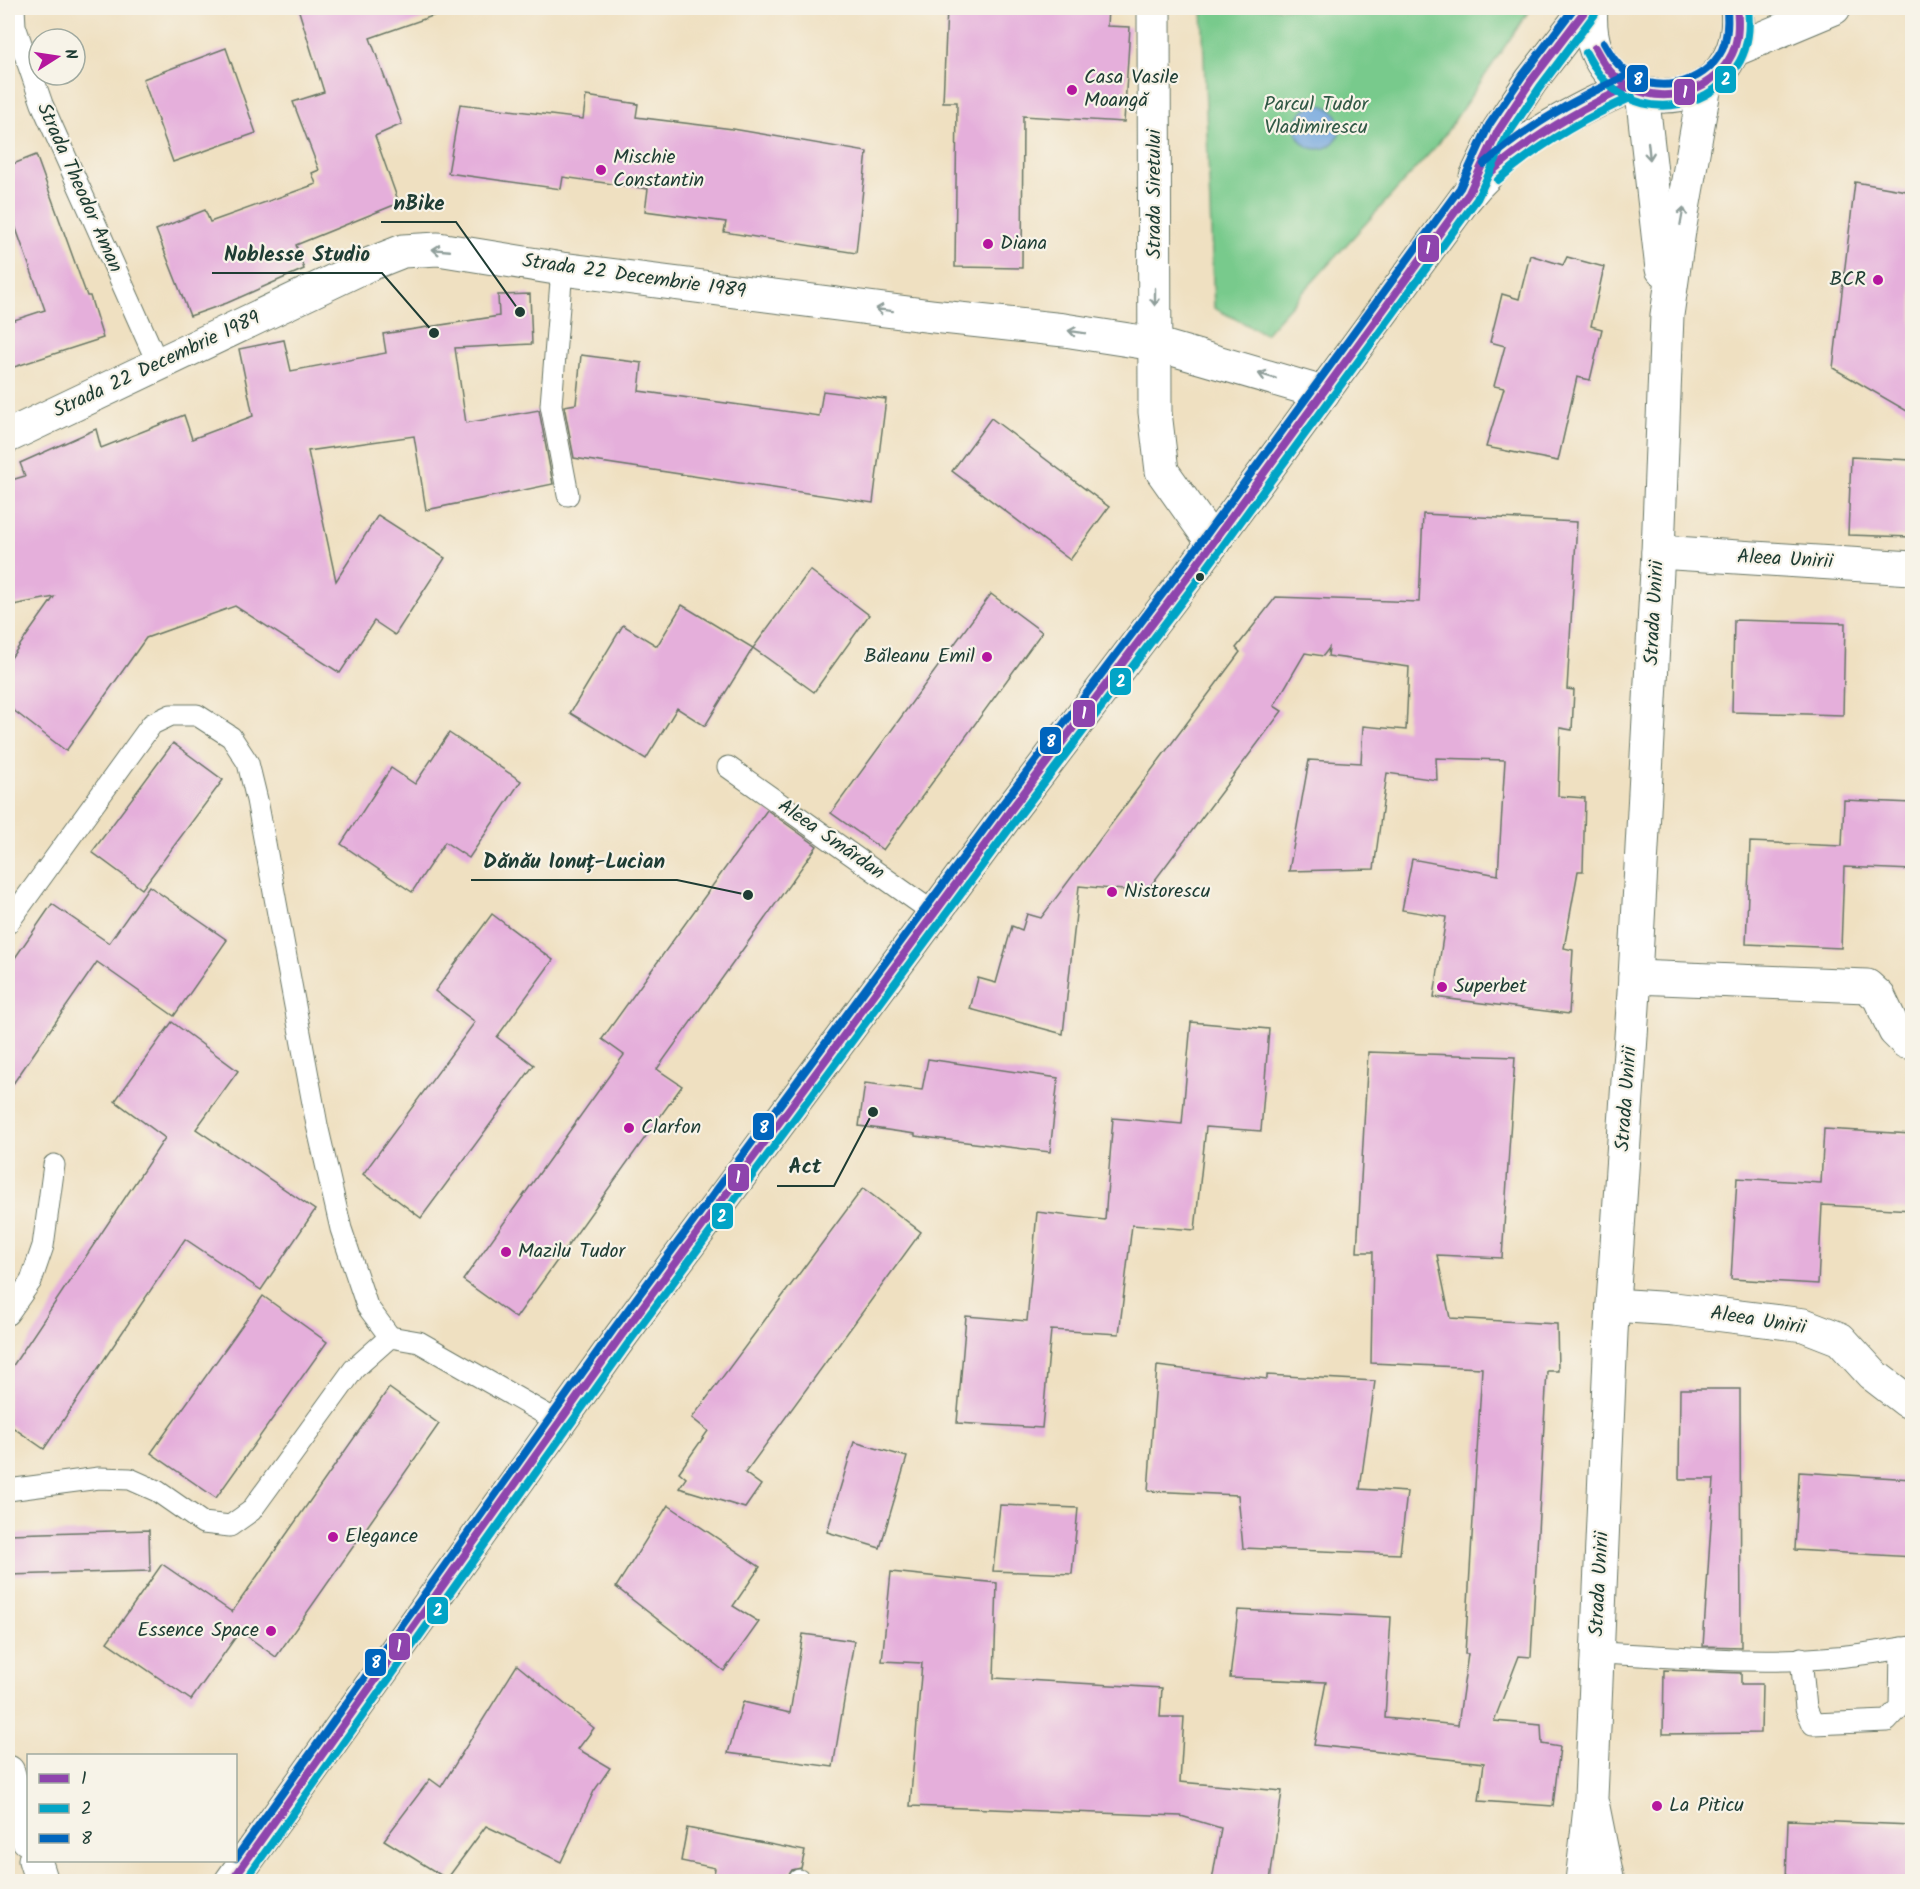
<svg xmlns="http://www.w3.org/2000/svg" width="1920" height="1889" viewBox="0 0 1920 1889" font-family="Kalam,sans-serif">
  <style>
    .green { fill: #78ca8c; stroke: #4c8460; stroke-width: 1.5 }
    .water { fill: #72a6de; stroke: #487289; stroke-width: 1.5 }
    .building { fill: #e5afdb }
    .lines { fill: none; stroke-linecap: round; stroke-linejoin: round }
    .lane-casing { stroke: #687665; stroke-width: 23 }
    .street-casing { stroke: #687665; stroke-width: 35 }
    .secondary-casing { stroke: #687665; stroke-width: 35 }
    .primary-casing { stroke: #687665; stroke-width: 35 }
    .lane { stroke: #fff; stroke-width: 21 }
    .street { stroke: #fff; stroke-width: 33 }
    .secondary { stroke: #fff; stroke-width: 33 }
    .primary { stroke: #fff; stroke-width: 33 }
    .bus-1-casing { stroke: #f7f3e8; stroke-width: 12 }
    .bus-2-casing { stroke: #f7f3e8; stroke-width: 12 }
    .bus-3-casing { stroke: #f7f3e8; stroke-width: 12 }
    .bus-1 { stroke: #8e44ad; stroke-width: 8 }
    .bus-2 { stroke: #02a4c6; stroke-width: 8 }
    .bus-3 { stroke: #0065bd; stroke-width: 8 }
    .oneway { stroke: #8f9e9a }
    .poi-dot { fill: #b5179e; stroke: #f7f3e8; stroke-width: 2 }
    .bus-dot { fill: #1f3d34; stroke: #f7f3e8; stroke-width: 2 }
    .labels { text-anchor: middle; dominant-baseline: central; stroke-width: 4.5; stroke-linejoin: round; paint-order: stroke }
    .poi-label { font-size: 20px; fill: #1f3d34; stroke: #f7f3e8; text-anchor: start }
    .park-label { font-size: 20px; fill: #315946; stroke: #f7f3e8 }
    .street-label { font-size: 20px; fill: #1f3d34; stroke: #f7f3e8 }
    .leader { fill: none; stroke: #1f3d34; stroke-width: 2 }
    .callout-dot { fill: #1f3d34; stroke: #f7f3e8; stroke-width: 2 }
    .callout-label { font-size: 21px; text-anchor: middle; font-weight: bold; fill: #1f3d34; stroke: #f7f3e8; stroke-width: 4.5; stroke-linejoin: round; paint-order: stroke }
    .line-badge { stroke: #f7f3e8; stroke-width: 2 }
    .badge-label { font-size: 16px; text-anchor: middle; font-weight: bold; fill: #fff }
  </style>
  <rect width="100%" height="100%" fill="#f7f3e8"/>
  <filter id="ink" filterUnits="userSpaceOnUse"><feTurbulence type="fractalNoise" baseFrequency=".0167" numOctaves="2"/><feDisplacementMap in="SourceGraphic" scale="12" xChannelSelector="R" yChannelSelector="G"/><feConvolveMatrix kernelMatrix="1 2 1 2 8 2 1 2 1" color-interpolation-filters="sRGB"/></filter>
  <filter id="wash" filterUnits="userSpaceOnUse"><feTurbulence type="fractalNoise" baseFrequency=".008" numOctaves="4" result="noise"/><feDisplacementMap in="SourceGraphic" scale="24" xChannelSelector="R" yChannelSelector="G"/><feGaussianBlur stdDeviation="1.35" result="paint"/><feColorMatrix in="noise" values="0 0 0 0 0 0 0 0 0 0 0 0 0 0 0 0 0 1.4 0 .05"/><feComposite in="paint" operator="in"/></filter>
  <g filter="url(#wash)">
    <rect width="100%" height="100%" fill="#efe0c1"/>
    <polygon class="green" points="1202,8 1531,8 1439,143 1265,334 1214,308"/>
    <circle class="water" cx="1318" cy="127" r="22"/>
    <g id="blocks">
      <g class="building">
        <polygon points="298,8 444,8 444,12 370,38 402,124 375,136 399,203 296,245 304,269 227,303 190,316 156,230 205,210 210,222 316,184 312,173 319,170 293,102 324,92"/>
        <polygon points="947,8 1108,8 1107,26 1130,27 1124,122 1023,116 1022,268 955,267 957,102 943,102"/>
        <polygon points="226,48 256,133 173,162 143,79"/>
        <polygon points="586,96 638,104 636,117 733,129 867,152 856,253 724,232 726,222 645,211 648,189 563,177 561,189 448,173 460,104 583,119"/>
        <polygon points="36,155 87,296 90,296 103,338 8,369 8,322 45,310 8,206 8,166"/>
        <polygon points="1855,182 1912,192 1912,414 1833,368"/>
        <polygon points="1530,255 1563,265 1567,257 1604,267 1591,326 1602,329 1590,380 1577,377 1558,461 1486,447 1504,388 1494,386 1505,346 1490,342 1502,294 1519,299"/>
        <polygon points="530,294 532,344 455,348 466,423 539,410 553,484 426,510 414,436 308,451 336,581 378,515 445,558 395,635 374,621 340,673 235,606 146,638 66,751 8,706 8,662 54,597 8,606 8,481 25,476 20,463 96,429 101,448 184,415 192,439 253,416 239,349 284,340 291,371 386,353 383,334 499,316 498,295"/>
        <polygon points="581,355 642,363 639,391 819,416 823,391 886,399 873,503 574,458 564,406 576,404"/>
        <polygon points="991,418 1109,507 1070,560 952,471"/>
        <polygon points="1851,457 1912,460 1912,537 1848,535"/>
        <polygon points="1423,514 1577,522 1567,689 1574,690 1572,730 1560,728 1558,796 1585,798 1583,871 1578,871 1564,948 1573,950 1569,1014 1434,997 1446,917 1402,910 1412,859 1498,875 1505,760 1436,758 1437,780 1387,773 1374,869 1289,871 1309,760 1361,763 1363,726 1406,730 1409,667 1328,656 1329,648 1323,656 1305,653 1274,706 1282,711 1146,892 1079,886 1063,1034 970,1009 978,978 996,983 1012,926 1022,930 1027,914 1041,918 1240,652 1236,648 1276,597 1419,602"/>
        <polygon points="810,570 869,615 814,692 753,648"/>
        <polygon points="991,594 1042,632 883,850 831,813"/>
        <polygon points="682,605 753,648 705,726 677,708 646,759 570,713 623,625 657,646"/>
        <polygon points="1734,620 1845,623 1843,715 1732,712"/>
        <polygon points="449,733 521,781 469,858 445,842 412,892 341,844 391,768 415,784"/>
        <polygon points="173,743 223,780 142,889 92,852"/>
        <polygon points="1844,800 1912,803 1912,870 1844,867 1841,948 1746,944 1750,842 1842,846"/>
        <polygon points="767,810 817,846 657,1069 682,1086 516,1318 463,1280 624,1055 602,1039"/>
        <polygon points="149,886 227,940 174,1016 97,962 8,1091 8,968 52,904 109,943"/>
        <polygon points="492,914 553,960 497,1037 534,1065 421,1218 363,1174 475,1022 435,991"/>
        <polygon points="172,1022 238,1071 196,1129 315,1210 261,1290 185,1239 44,1449 8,1424 8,1373 165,1138 115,1101"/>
        <polygon points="1191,1022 1269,1029 1261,1131 1206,1127 1195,1230 1132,1225 1119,1334 1051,1330 1042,1428 957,1423 966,1316 1027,1321 1037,1212 1105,1220 1113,1118 1182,1124"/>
        <polygon points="1368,1052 1515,1057 1502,1258 1437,1255 1450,1318 1557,1324 1558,1371 1547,1371 1531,1657 1519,1656 1494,1721 1541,1725 1542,1744 1560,1747 1553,1806 1479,1801 1484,1763 1314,1745 1326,1682 1230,1678 1238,1610 1391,1617 1385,1718 1458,1725 1468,1654 1465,1654 1482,1368 1371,1363 1373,1252 1357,1252"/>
        <polygon points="928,1059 1058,1078 1050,1152 915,1136 915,1134 859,1126 865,1083 922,1090"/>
        <polygon points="1824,1129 1912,1134 1912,1210 1822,1205 1818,1284 1731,1279 1737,1178 1821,1183"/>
        <polygon points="863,1188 921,1232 745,1473 761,1485 745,1508 679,1488 686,1478 679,1472 708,1431 692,1418"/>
        <polygon points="263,1296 327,1342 216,1498 151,1453"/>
        <polygon points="1157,1366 1267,1379 1267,1375 1375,1381 1360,1489 1407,1492 1400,1554 1243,1548 1238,1495 1148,1491"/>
        <polygon points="389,1388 439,1424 276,1657 240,1631 191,1700 107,1642 162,1564 232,1612"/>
        <polygon points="1680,1389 1740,1389 1741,1647 1703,1646 1714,1479 1679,1479"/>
        <polygon points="854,1442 907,1457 880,1548 827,1532"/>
        <polygon points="1799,1472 1912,1479 1912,1557 1795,1550"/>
        <polygon points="668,1505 760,1567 733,1606 759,1622 724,1671 616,1587"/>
        <polygon points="1000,1505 1078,1508 1072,1574 993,1571"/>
        <polygon points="149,1530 150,1571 8,1575 8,1534"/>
        <polygon points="891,1572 997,1583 994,1678 1162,1688 1160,1717 1184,1717 1180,1782 1282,1791 1270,1881 1212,1881 1221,1828 1181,1816 910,1806 922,1663 882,1661"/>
        <polygon points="803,1634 854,1641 833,1767 728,1753 743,1702 790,1713"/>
        <polygon points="517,1665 594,1728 578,1749 610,1768 594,1791 561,1862 486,1826 447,1879 384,1840 430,1779 441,1787"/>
        <polygon points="1664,1670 1741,1673 1741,1684 1762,1684 1761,1733 1663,1734"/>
        <polygon points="1788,1820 1912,1825 1912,1881 1786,1881"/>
        <polygon points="687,1828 805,1851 801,1868 792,1870 785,1881 713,1881 715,1868 681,1861"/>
      </g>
    </g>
  </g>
  <g filter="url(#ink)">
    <use href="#blocks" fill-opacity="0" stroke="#687665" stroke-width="1.5"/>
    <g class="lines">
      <g class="lane-casing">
        <g id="lane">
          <polyline points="14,8 15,26 42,104 158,364"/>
          <polyline points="562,269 551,405 568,495"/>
          <polyline points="728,767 934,913"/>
          <polyline points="8,923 152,724 171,715 197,715 231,737 248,763 257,800 317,1125 341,1229 367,1306 390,1337"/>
          <polyline points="8,1314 31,1281 43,1246 54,1165"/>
          <polyline points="8,1490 99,1478 130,1479 157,1491 203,1523 230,1526 251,1511 354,1369 390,1337 419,1342 559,1422"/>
          <path d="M1597 1653C1676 1656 1756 1665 1835 1657 1861 1655 1887 1650 1912 1647"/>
          <polyline points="1801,1658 1806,1708 1813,1724 1887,1721 1900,1707 1901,1648"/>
          <polyline points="798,1882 799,1880"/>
        </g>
      </g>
      <g class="street-casing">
        <g id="street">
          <polyline points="1154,8 1155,412 1162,471 1213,543"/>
          <polyline points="8,436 365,266 403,251 438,249 562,269 932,316 1064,330 1155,344 1323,393"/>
          <polyline points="1658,552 1912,568"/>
          <polyline points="1635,977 1867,986 1879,997 1895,1031 1906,1042 1912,1042"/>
          <polyline points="1613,1305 1674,1309 1804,1325 1840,1339 1872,1374 1907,1401 1912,1402"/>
          <polyline points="8,1772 28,1839"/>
          <polyline points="1593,1807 1608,1882"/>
          <polyline points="35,1860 42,1882"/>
        </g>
      </g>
      <g class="secondary-casing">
        <g id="secondary">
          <polyline points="1734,50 1834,8"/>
          <polyline points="1476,177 1498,131 1531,81 1587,8"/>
          <path d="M231 1882 621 1336 1010 811 1187 578 1464 200C1505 147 1567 114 1628 87"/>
        </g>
      </g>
      <g class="primary-casing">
        <g id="primary">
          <path d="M1591 8C1581 126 1749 125 1737 8"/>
          <polyline points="1642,93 1662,269"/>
          <polyline points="1582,1882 1591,1798 1611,1333 1635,977 1658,552 1667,315 1679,231 1705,85"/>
        </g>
      </g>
      <use href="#lane" class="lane"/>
      <use href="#street" class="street"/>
      <use href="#secondary" class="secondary"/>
      <use href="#primary" class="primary"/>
      <g class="bus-1-casing">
        <g id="bus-1">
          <path d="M1595 48C1601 59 1607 70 1617 78 1652 109 1712 96 1732 54 1739 39 1739 24 1737 8"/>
          <path d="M1491 172C1533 136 1578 110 1628 87"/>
          <polyline points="231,1882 621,1336 1010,811 1187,578 1469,193 1498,131 1531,81 1587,8"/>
        </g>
      </g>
      <g class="bus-2-casing">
        <g id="bus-2">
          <path d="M1586 53C1593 65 1599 77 1610 86 1649 121 1715 107 1740 61 1749 44 1750 26 1748 8"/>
          <path d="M1498 180C1539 144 1583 119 1632 97"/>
          <polyline points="244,1882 629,1342 1018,817 1195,584 1477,199 1507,136 1540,87 1595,14"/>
        </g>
      </g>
      <g class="bus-3-casing">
        <g id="bus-3">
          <path d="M1604 43C1610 53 1614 62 1623 69 1652 97 1704 86 1722 50 1728 37 1728 23 1727 9"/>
          <path d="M1484 164C1527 127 1572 100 1624 77"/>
          <polyline points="236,1858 613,1330 1002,805 1179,572 1460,188 1489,125 1523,75 1574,8"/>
        </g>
      </g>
      <use href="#bus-1" class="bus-1"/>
      <use href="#bus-2" class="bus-2"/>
      <use href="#bus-3" class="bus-3"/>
    </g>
    <defs><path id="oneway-shaft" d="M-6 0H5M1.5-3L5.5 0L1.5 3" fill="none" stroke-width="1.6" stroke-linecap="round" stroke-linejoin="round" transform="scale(1.5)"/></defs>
    <g class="oneway">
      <use href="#oneway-shaft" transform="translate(1649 151) rotate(84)"/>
      <use href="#oneway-shaft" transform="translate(1682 216) rotate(-80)"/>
      <use href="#oneway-shaft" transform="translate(441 250) rotate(-175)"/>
      <use href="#oneway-shaft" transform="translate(1155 297) rotate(90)"/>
      <use href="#oneway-shaft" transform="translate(884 310) rotate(-173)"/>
      <use href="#oneway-shaft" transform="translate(1077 332) rotate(-171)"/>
      <use href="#oneway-shaft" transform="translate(1267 376) rotate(-164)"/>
    </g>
  </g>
  <g class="poi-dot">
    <circle cx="1072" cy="90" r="6"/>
    <circle cx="601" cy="170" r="6"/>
    <circle cx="988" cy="244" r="6"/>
    <circle cx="1878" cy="280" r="6"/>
    <circle cx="987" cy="657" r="6"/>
    <circle cx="1112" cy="892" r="6"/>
    <circle cx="1442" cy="987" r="6"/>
    <circle cx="629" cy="1128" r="6"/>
    <circle cx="506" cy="1252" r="6"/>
    <circle cx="333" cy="1537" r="6"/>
    <circle cx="271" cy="1631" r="6"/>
    <circle cx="1657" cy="1806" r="6"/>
  </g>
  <circle class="bus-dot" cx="1200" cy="577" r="5"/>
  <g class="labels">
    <g class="poi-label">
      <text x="1084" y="78">Casa Vasile<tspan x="1084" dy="23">Moangă</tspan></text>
      <text x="613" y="158">Mischie<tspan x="613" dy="23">Constantin</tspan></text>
      <text x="1000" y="244">Diana</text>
      <text x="1866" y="280" text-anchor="end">BCR</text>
      <text x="975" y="657" text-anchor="end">Băleanu Emil</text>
      <text x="1124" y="892">Nistorescu</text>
      <text x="1454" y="987">Superbet</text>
      <text x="641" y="1128">Clarfon</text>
      <text x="518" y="1252">Mazilu Tudor</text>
      <text x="345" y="1537">Elegance</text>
      <text x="259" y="1631" text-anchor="end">Essence Space</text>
      <text x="1669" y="1806">La Piticu</text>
    </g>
    <g class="park-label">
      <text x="1316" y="105">Parcul Tudor<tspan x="1316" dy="23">Vladimirescu</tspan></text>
    </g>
    <g class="street-label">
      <text transform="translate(79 188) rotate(66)">Strada Theodor Aman</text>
      <text transform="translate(1155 194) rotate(-90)">Strada Siretului</text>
      <text transform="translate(634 277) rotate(8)">Strada 22 Decembrie 1989</text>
      <text transform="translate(157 365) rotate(-25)">Strada 22 Decembrie 1989</text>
      <text transform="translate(1785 560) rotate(3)">Aleea Unirii</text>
      <text transform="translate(1655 613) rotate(-87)">Strada Unirii</text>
      <text transform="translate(831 840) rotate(35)">Aleea Smârdan</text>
      <text transform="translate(1627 1099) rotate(-86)">Strada Unirii</text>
      <text transform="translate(1758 1321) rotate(9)">Aleea Unirii</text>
      <text transform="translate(1600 1584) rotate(-87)">Strada Unirii</text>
    </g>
  </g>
  <path class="leader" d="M520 312L456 222H381M434 333L382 273H212M748 895L677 880H471M873 1112L834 1186H777"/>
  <g class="callout-dot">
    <circle cx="520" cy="312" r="6"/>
    <circle cx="434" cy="333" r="6"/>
    <circle cx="748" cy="895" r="6"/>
    <circle cx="873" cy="1112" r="6"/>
  </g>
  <g class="callout-label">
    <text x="419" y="210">nBike</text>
    <text x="297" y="261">Noblesse Studio</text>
    <text x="574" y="868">Dănău Ionuț-Lucian</text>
    <text x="805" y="1173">Act</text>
  </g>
  <g class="line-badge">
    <rect x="1626" y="64" width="23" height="29" rx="6" fill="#0065bd"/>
    <rect x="1714" y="65" width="23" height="29" rx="6" fill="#02a4c6"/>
    <rect x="1673" y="78" width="23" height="28" rx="6" fill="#8e44ad"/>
    <rect x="1417" y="234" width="23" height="29" rx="6" fill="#8e44ad"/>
    <rect x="1109" y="667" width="23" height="29" rx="6" fill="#02a4c6"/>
    <rect x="1072" y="699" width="24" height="29" rx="6" fill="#8e44ad"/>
    <rect x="1039" y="726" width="23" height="29" rx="6" fill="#0065bd"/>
    <rect x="752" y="1112" width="23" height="29" rx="6" fill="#0065bd"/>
    <rect x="727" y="1163" width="23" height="29" rx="6" fill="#8e44ad"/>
    <rect x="711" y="1202" width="23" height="28" rx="6" fill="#02a4c6"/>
    <rect x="426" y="1596" width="23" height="29" rx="6" fill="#02a4c6"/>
    <rect x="388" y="1632" width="23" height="29" rx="6" fill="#8e44ad"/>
    <rect x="364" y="1648" width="23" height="29" rx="6" fill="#0065bd"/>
  </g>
  <g class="badge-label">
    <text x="1638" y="85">8</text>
    <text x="1726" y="85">2</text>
    <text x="1685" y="98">1</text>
    <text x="1428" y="254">1</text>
    <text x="1121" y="687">2</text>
    <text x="1084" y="719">1</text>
    <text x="1051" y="747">8</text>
    <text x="764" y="1133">8</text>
    <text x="738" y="1183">1</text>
    <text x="722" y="1222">2</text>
    <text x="438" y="1616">2</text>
    <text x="399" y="1652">1</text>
    <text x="376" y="1668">8</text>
  </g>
  <rect width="1920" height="1889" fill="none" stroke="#f7f3e8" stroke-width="30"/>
  <rect x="27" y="1754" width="210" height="108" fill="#f7f3e8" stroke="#a1aaa0" stroke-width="1.5"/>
  <rect x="39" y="1774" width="30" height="9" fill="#8e44ad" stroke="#a1aaa0" stroke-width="1.5"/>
  <text x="81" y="1784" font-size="18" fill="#1f3d34">1</text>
  <rect x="39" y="1804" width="30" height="9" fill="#02a4c6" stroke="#a1aaa0" stroke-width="1.5"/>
  <text x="81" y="1814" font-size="18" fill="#1f3d34">2</text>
  <rect x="39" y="1834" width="30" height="9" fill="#0065bd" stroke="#a1aaa0" stroke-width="1.5"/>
  <text x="81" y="1844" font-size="18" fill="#1f3d34">8</text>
  <g transform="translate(57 57) rotate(78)"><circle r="28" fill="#f7f3e8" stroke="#a1aaa0" stroke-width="1.5"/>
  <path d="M0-4.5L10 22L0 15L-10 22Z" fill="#b5179e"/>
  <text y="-9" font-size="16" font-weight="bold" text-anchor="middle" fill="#1f3d34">N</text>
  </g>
</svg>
